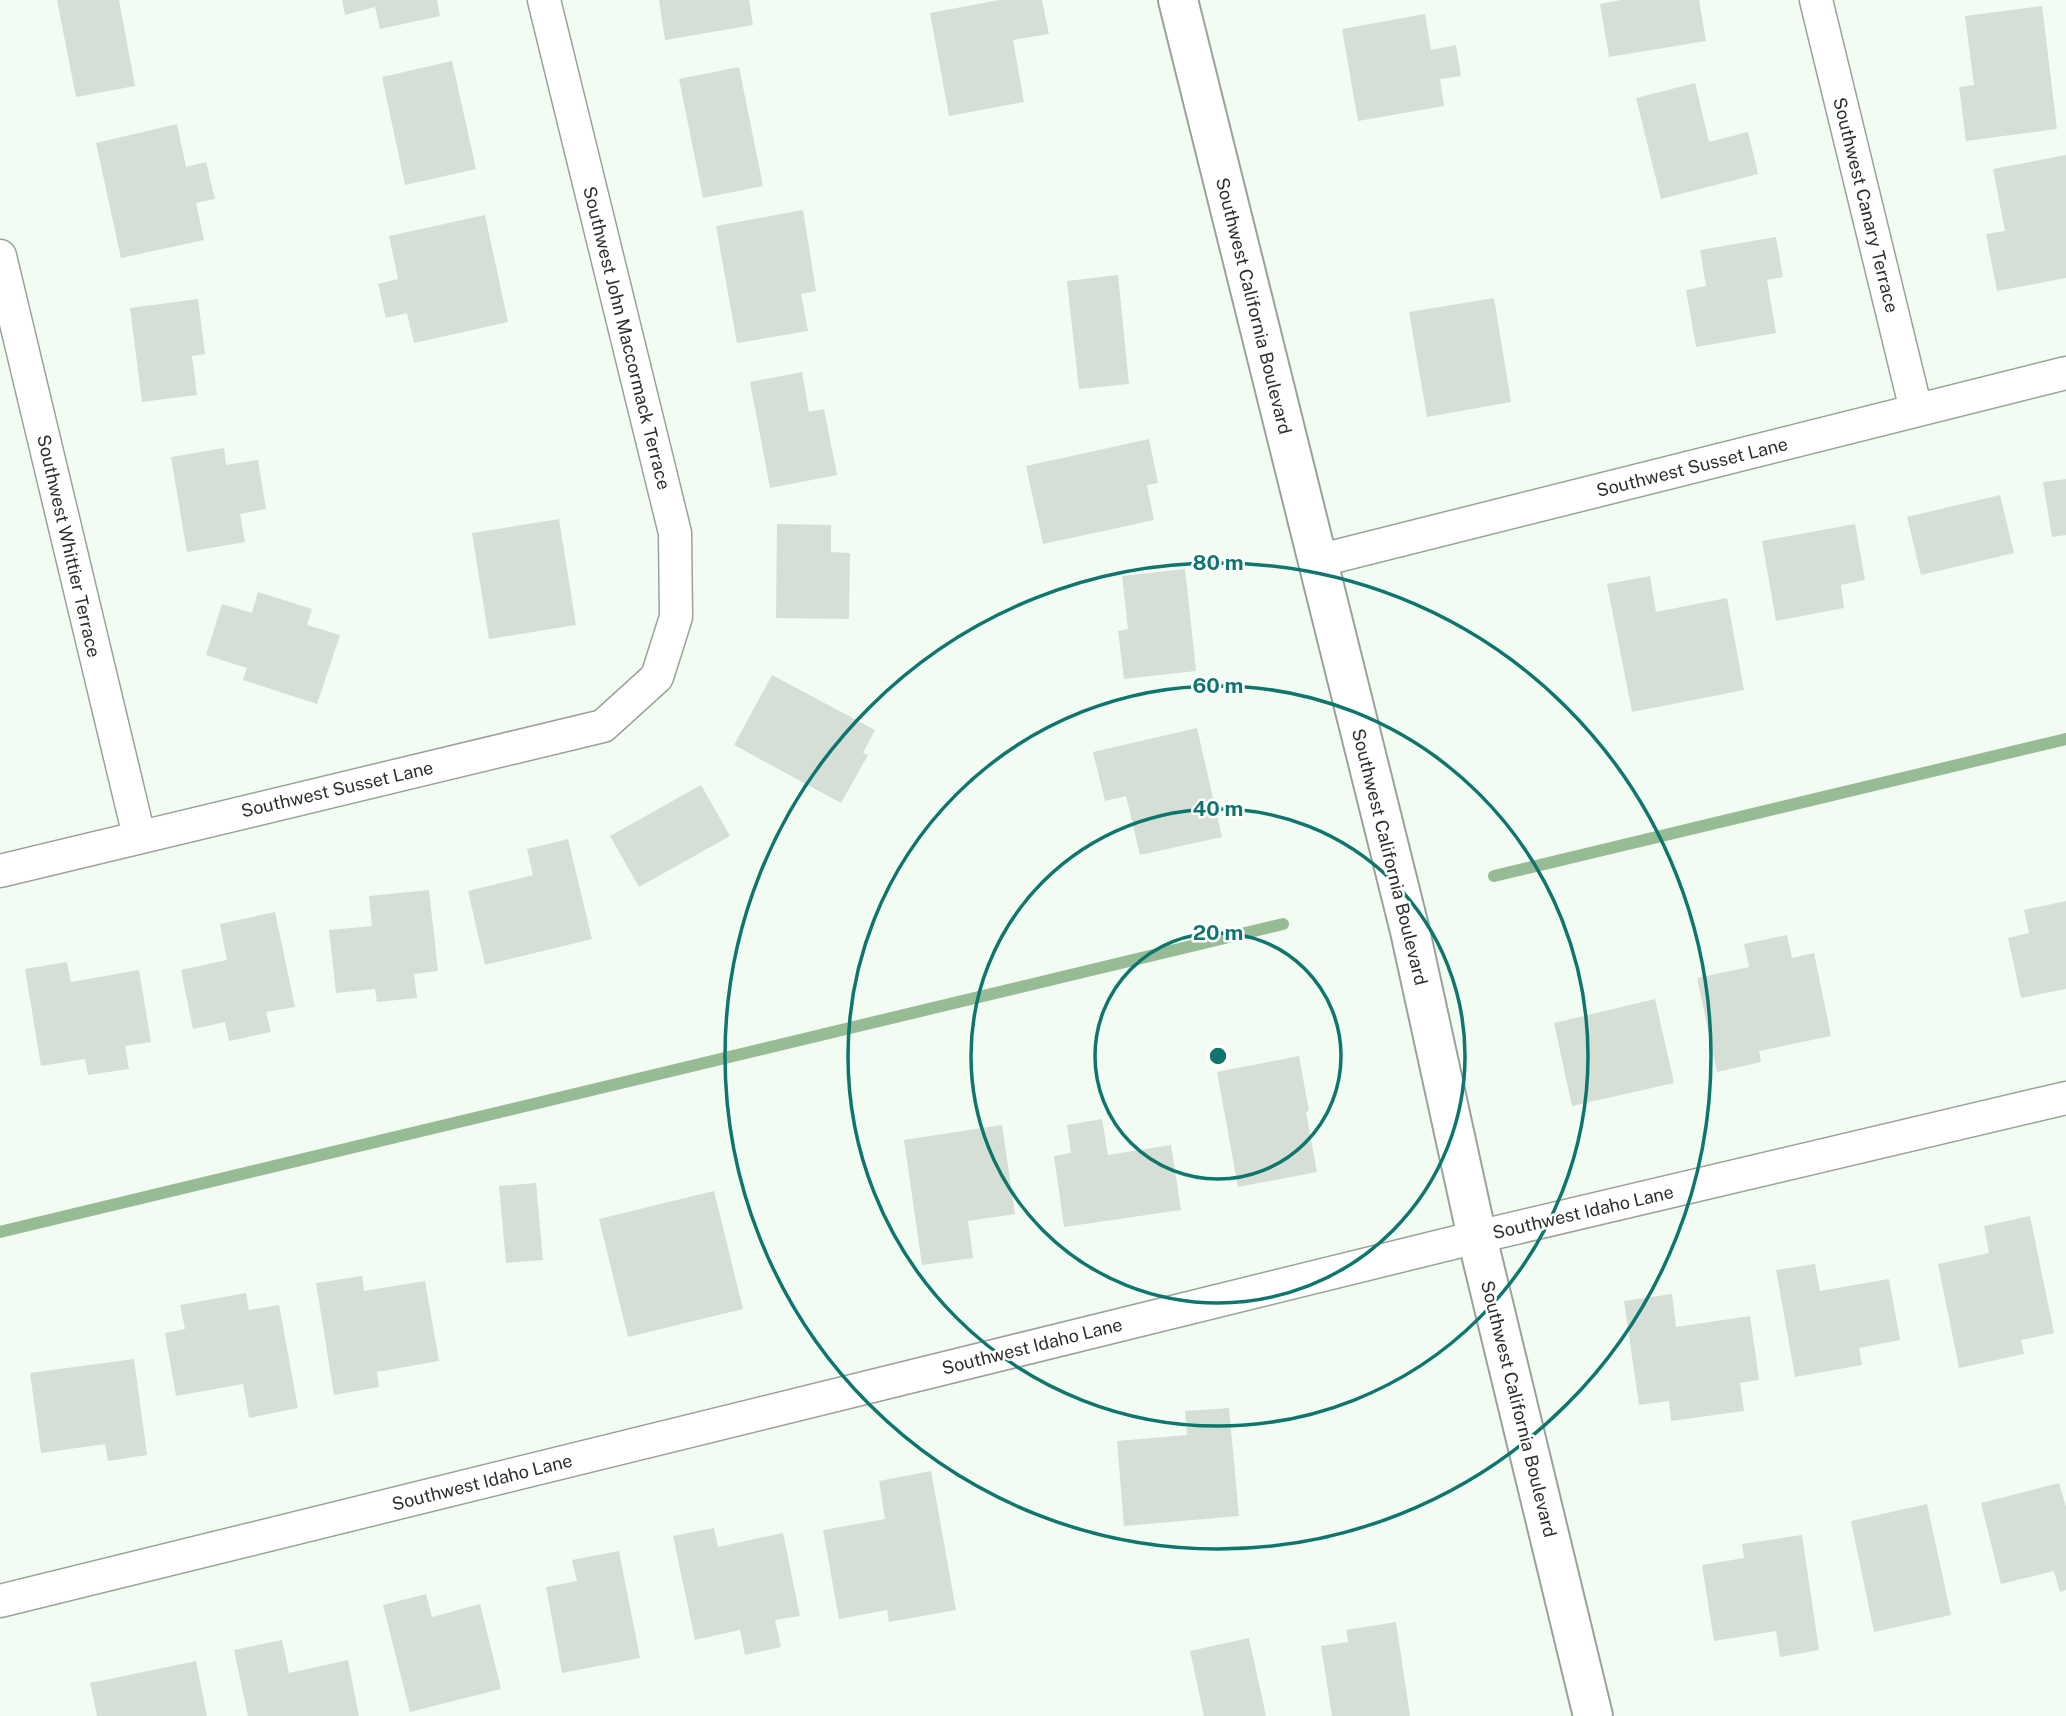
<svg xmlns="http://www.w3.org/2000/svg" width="2066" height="1716" viewBox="0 0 2066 1716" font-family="'Public Sans',sans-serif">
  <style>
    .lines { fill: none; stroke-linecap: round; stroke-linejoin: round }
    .stream { stroke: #97bc95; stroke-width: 12 }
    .building { fill: #d6dfd6 }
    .street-casing { stroke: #9aa299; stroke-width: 35 }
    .secondary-casing { stroke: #9aa299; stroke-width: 42 }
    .street { stroke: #fff; stroke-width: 32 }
    .secondary { stroke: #fff; stroke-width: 38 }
    .ring { fill: none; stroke: #0f766e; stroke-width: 3.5 }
    .labels { text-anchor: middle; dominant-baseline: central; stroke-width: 5; stroke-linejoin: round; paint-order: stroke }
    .street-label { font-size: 18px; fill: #2c302c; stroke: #fff }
    .centre { fill: #0f766e; stroke: #fff; stroke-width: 3.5 }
    .ring-label { font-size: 21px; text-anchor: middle; font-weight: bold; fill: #0f766e; stroke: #fff; stroke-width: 5; stroke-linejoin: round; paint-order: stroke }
  </style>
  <rect width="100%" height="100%" fill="#f3fcf2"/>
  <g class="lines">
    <g class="stream">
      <polyline points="1494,876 2066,739"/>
      <polyline points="0,1232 1283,924"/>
    </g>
  </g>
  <g class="building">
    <polygon points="57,0 119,0 135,86 76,97"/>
    <polygon points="342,0 437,0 440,16 380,29 375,7 345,15"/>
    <polygon points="659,0 749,0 753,25 665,40"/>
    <polygon points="999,0 1042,0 1049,34 1013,40 1024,102 949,116 930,13"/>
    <polygon points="1621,0 1699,0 1706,41 1609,57 1600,4"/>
    <polygon points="2042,6 2057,129 1966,141 1959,87 1974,85 1965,16"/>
    <polygon points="1425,14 1431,50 1456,45 1461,76 1440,79 1444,106 1358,121 1342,29"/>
    <polygon points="452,61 476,169 405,185 382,77"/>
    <polygon points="739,67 763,186 703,198 679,79"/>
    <polygon points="1695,83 1709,142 1748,132 1758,174 1661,199 1636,98"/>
    <polygon points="177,124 186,167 206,162 215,199 196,203 204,240 121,258 96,143"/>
    <polygon points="2066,155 2066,278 1997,291 1986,234 2005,231 1993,169"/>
    <polygon points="803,210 816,291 801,294 808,331 737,343 716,226"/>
    <polygon points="485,215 508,322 414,343 407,313 386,318 378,284 398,279 389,236"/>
    <polygon points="1776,237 1783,277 1767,280 1776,333 1696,347 1686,290 1706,286 1700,250"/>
    <polygon points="1118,275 1129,384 1079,389 1067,281"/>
    <polygon points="1494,298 1511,402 1427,417 1409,312"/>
    <polygon points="198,299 205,354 192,356 197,395 142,402 130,308"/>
    <polygon points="802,372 809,412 824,409 837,475 770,488 750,382"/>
    <polygon points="1149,439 1158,483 1147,485 1154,520 1043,544 1026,466"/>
    <polygon points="224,448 226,465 258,460 266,509 240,514 245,542 187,552 171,457"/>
    <polygon points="2066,479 2066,535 2052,537 2043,482"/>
    <polygon points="2000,495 2014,553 1921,575 1907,517"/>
    <polygon points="559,519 576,625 489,639 472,533"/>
    <polygon points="777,524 831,525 831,552 850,553 849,619 776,618"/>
    <polygon points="1855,524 1865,580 1841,585 1844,608 1776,621 1762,541"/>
    <polygon points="1185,569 1196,671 1124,679 1118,631 1128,629 1122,576"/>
    <polygon points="1650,576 1656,612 1727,598 1744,690 1632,712 1607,584"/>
    <polygon points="258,592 312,609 307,625 340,635 317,704 243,680 247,668 206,655 222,604 252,613"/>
    <polygon points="772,675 875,730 863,753 868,755 841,803 734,745"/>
    <polygon points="1197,728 1222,837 1140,855 1126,796 1105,801 1093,752"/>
    <polygon points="701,785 730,836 639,887 610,836"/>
    <polygon points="568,839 592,939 485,965 468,891 533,875 527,849"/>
    <polygon points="429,890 438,971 414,974 417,998 377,1002 375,989 336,993 329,930 372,926 369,896"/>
    <polygon points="2066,901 2066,989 2021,998 2008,938 2029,933 2024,910"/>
    <polygon points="275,912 295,1007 266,1012 271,1032 229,1041 225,1022 193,1029 181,970 227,960 220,924"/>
    <polygon points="1787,935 1792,958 1814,953 1831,1036 1759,1051 1761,1062 1717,1072 1697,978 1749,967 1744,944"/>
    <polygon points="67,962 71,982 139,970 151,1042 125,1046 129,1069 88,1075 85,1059 41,1066 25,969"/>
    <polygon points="1655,999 1674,1083 1572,1106 1554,1023"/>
    <polygon points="1299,1056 1309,1111 1306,1112 1317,1172 1238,1187 1217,1072"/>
    <polygon points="1102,1119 1108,1155 1171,1145 1181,1210 1064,1227 1054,1156 1071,1153 1067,1125"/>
    <polygon points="1002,1125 1015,1214 968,1221 973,1258 922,1265 904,1140"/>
    <polygon points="536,1183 543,1260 506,1263 499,1186"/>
    <polygon points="714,1191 743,1309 628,1337 599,1219"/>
    <polygon points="2030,1216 2054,1333 2021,1340 2024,1354 1959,1368 1938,1264 1989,1253 1984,1226"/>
    <polygon points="1815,1264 1820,1291 1889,1279 1900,1340 1859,1348 1862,1365 1795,1377 1776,1270"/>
    <polygon points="362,1276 364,1291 425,1281 439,1361 377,1372 379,1387 334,1395 316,1283"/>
    <polygon points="246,1293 249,1310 279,1305 298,1408 249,1418 243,1384 176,1396 165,1333 185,1329 180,1305"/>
    <polygon points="1672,1294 1676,1327 1750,1316 1759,1380 1740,1383 1744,1411 1671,1421 1669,1401 1639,1405 1624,1301"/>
    <polygon points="134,1359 147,1455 108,1461 105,1444 41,1453 30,1373"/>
    <polygon points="1229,1408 1239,1516 1124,1526 1117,1441 1187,1435 1185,1411"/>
    <polygon points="931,1471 956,1610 889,1622 887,1610 839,1619 823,1530 885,1519 879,1481"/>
    <polygon points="2059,1483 2066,1507 2066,1590 2060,1592 2054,1571 2001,1584 1981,1503"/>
    <polygon points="1927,1504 1951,1615 1874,1632 1851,1521"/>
    <polygon points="714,1528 718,1547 783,1533 800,1616 775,1620 781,1647 745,1655 740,1630 695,1640 673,1536"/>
    <polygon points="1802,1535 1819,1650 1780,1657 1776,1631 1714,1641 1702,1565 1744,1558 1742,1544"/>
    <polygon points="619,1551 640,1658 562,1673 546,1587 577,1581 572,1560"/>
    <polygon points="426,1594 432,1617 480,1604 501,1689 410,1712 383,1605"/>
    <polygon points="1396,1622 1410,1716 1332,1716 1321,1646 1348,1642 1346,1630"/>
    <polygon points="1249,1638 1266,1716 1204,1716 1190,1651"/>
    <polygon points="282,1640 289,1673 348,1660 359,1716 248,1716 234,1650"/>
    <polygon points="196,1661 207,1716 97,1716 90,1683"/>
  </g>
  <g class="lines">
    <g class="street-casing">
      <g id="street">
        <polyline points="1816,0 1916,410"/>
        <polyline points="0,256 139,836"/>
        <polyline points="1317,561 2066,373"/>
        <polyline points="0,871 603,726 657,677 676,617 675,533 544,0"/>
        <polyline points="0,1601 1477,1237 2066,1098"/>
      </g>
    </g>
    <g class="secondary-casing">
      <polyline id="secondary" points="1178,0 1410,931 1477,1237 1593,1716"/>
    </g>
    <use href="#street" class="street"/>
    <use href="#secondary" class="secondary"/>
  </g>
  <g class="ring">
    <circle cx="1218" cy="1056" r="123"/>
    <circle cx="1218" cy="1056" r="247"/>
    <circle cx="1218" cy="1056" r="370"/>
    <circle cx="1218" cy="1056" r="493"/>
  </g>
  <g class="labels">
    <g class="street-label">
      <text transform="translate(1866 205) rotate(76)">Southwest Canary Terrace</text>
      <text transform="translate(1254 306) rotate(76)">Southwest California Boulevard</text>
      <text transform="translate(627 338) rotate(76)">Southwest John Maccormack Terrace</text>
      <text transform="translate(1692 467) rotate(-14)">Southwest Susset Lane</text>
      <text transform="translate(69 546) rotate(77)">Southwest Whittier Terrace</text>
      <text transform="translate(337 789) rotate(-13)">Southwest Susset Lane</text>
      <text transform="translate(1390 857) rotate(76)">Southwest California Boulevard</text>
      <text transform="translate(1583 1212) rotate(-13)">Southwest Idaho Lane</text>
      <text transform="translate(1032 1346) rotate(-14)">Southwest Idaho Lane</text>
      <text transform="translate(1519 1409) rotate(76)">Southwest California Boulevard</text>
      <text transform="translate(482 1482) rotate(-14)">Southwest Idaho Lane</text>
    </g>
  </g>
  <circle cx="1218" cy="1056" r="10" class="centre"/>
  <g class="ring-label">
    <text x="1218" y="570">80 m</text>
    <text x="1218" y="693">60 m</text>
    <text x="1218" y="816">40 m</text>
    <text x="1218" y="940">20 m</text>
  </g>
</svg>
